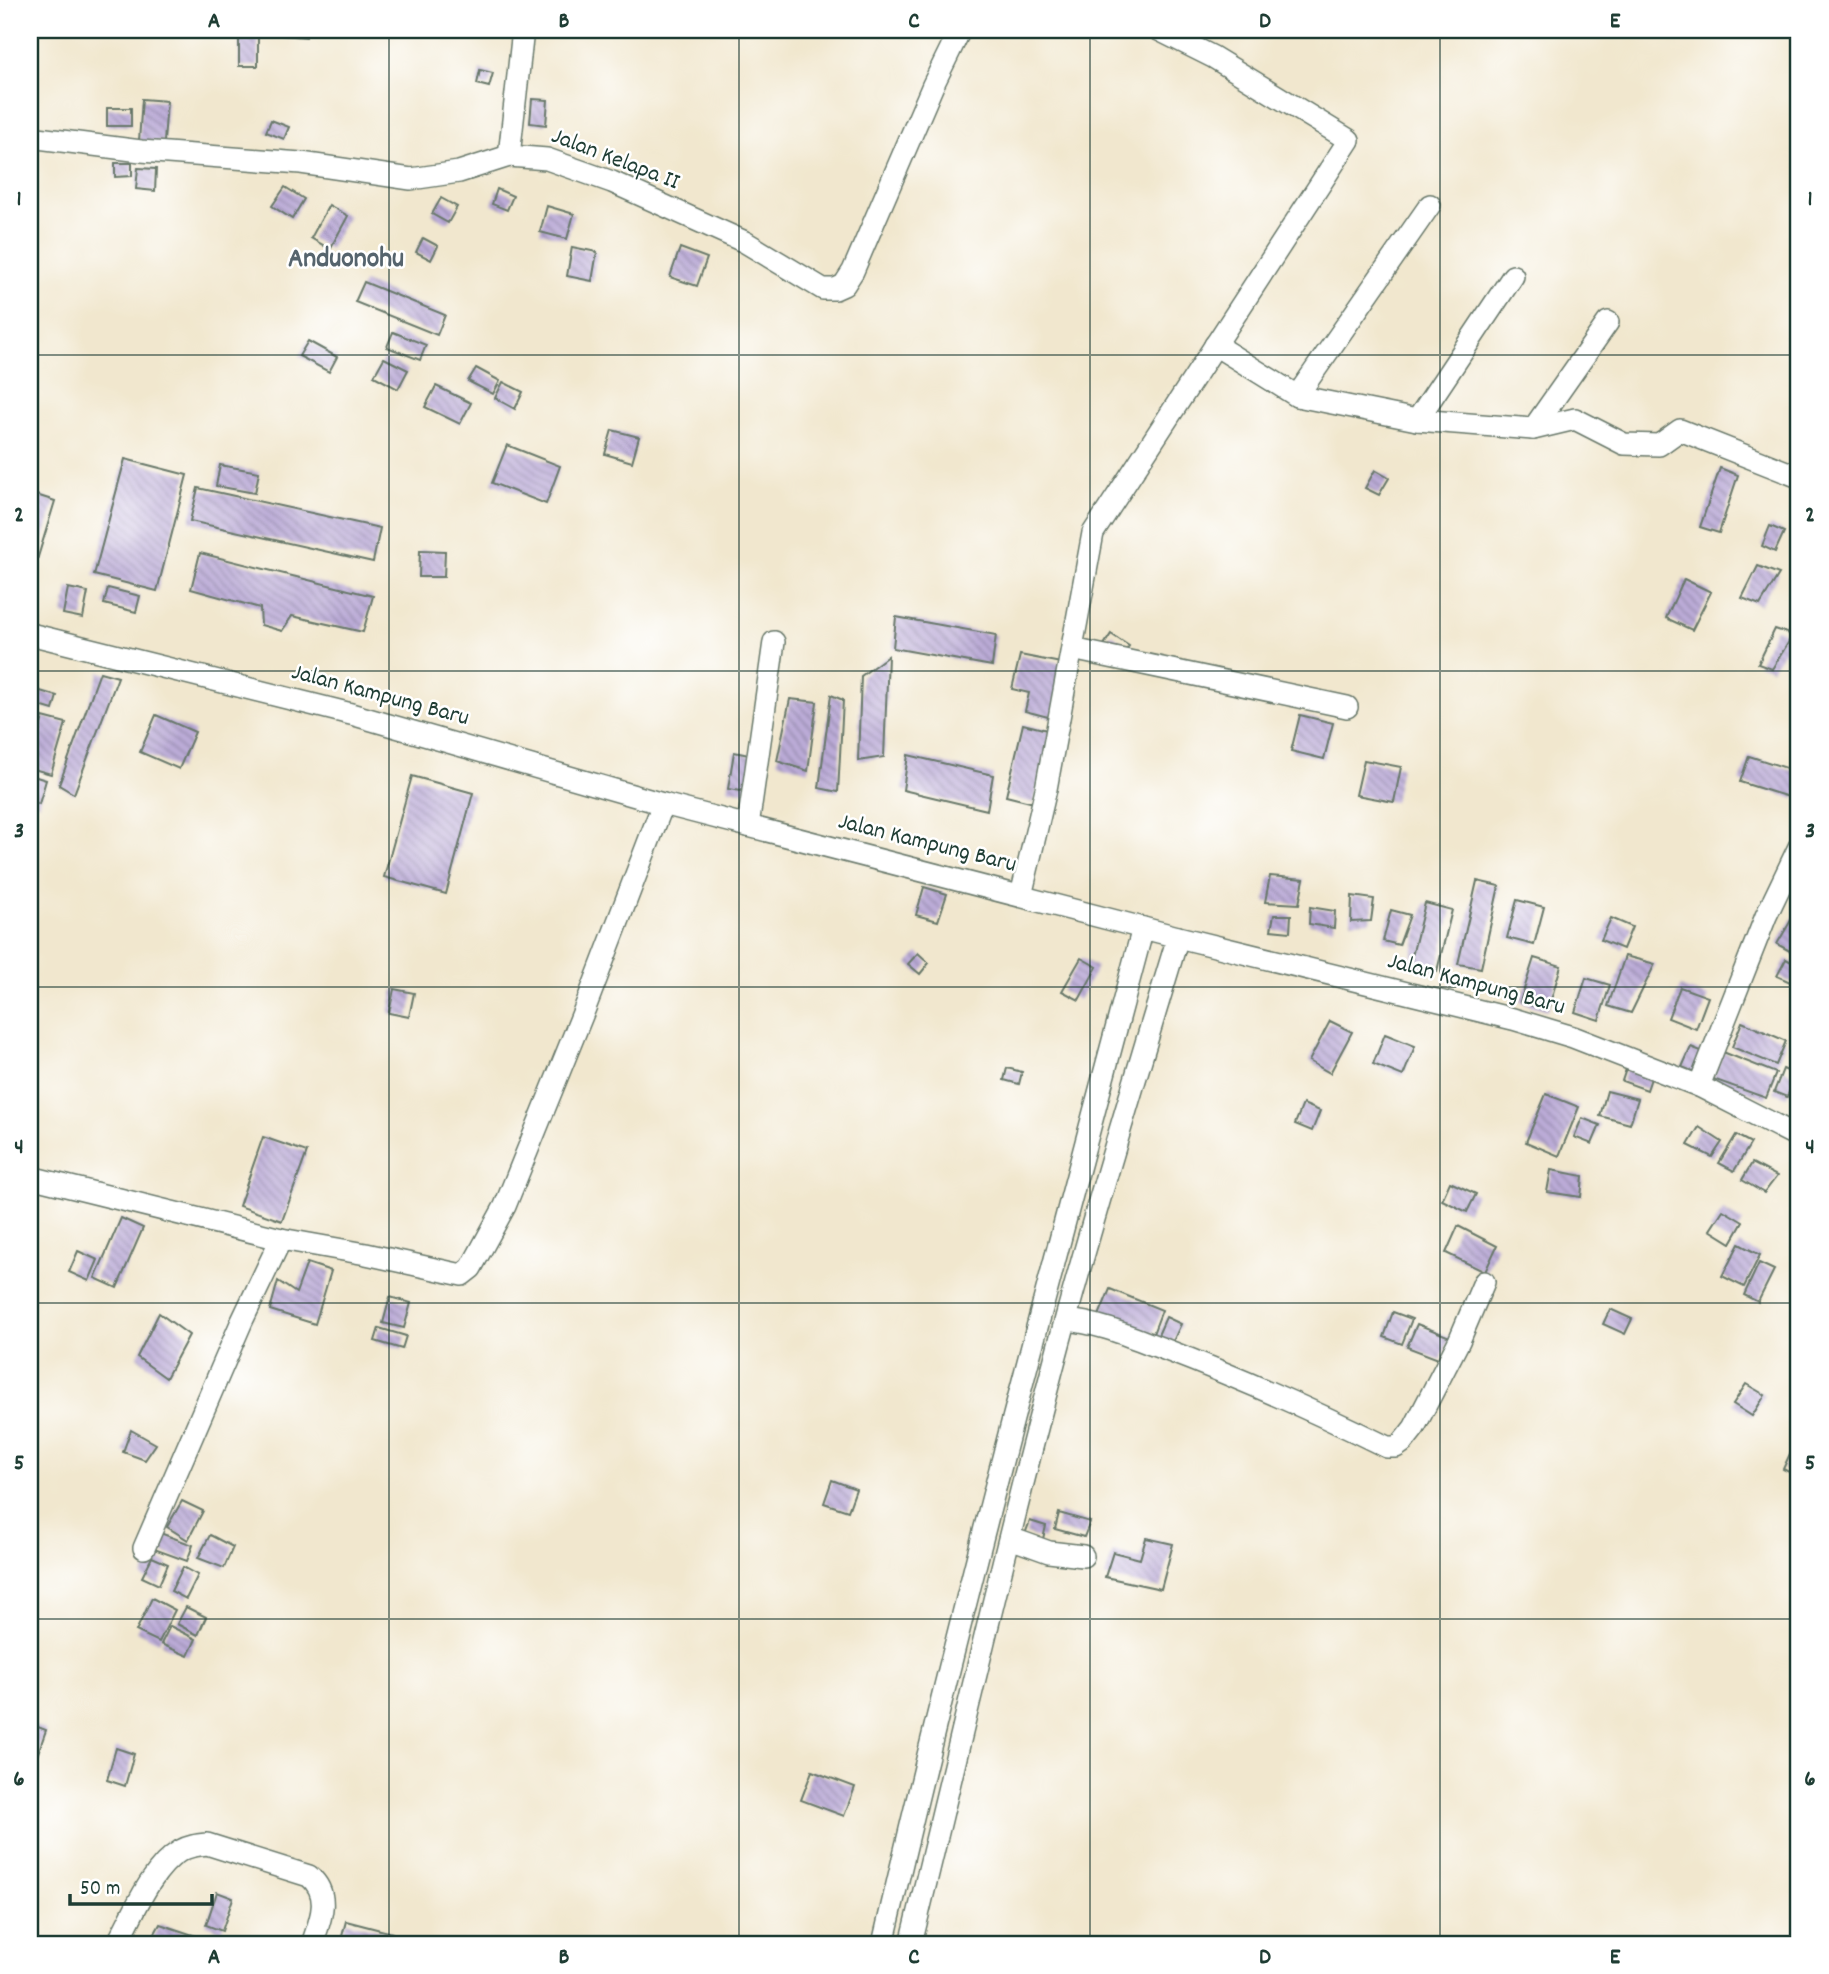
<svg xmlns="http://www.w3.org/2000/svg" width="1829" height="1974" viewBox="0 0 1829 1974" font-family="Dekko,sans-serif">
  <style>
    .building { fill: url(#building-back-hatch) }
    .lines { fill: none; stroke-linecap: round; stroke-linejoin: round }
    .street-casing { stroke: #68786a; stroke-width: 24 }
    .street { stroke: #fff; stroke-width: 21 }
    .grid { fill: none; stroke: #1f3d34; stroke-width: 2; stroke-opacity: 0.55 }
    .labels { text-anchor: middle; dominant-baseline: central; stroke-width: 5; stroke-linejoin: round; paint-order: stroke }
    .street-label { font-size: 24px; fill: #1f3d34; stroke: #fff }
    .quarter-label { font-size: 28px; font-weight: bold; fill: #56646d; stroke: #fff }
    .neatline { fill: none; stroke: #1f3d34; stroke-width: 2.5 }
    .grid-label { font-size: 23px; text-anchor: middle; font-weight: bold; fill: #1f3d34 }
  </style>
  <defs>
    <pattern id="building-back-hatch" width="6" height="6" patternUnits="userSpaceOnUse" patternTransform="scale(1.75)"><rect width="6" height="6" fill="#bbabd7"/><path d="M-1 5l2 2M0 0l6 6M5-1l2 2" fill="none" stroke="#978caf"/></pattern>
  </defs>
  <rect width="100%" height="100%" fill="#fff"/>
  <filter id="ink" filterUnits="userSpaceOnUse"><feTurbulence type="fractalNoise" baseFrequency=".0143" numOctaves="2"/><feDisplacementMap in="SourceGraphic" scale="14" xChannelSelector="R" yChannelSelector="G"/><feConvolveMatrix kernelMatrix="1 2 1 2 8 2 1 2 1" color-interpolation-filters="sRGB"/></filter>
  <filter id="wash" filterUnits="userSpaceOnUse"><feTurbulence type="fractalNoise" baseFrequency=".00686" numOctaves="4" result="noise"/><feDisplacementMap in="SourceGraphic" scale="28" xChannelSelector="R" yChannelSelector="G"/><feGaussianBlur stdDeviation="1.57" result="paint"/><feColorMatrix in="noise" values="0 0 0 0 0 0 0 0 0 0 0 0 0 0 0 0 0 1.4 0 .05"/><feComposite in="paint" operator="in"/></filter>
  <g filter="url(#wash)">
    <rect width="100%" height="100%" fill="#f1e7ce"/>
    <g id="blocks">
      <g class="building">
        <polygon points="281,30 306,30 306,37 281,35"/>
        <rect x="239" y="37" width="19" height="29"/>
        <polygon points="480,70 493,73 489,87 477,84"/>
        <polygon points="142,99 167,101 164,142 139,141"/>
        <polygon points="532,99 548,100 546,125 530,123"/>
        <rect x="107" y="108" width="24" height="18"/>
        <polygon points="271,120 289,127 284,139 266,132"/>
        <polygon points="115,163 132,163 132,176 115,177"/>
        <polygon points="138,168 156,169 155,191 136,189"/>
        <polygon points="285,187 304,199 292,219 272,206"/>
        <polygon points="497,189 513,196 507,210 492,204"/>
        <polygon points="441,198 457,207 448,223 432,214"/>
        <polygon points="329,205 348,216 330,249 311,238"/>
        <polygon points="547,206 574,214 567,239 540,232"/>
        <polygon points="423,238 438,246 431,260 416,252"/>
        <polygon points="572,247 597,252 592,281 567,276"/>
        <polygon points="680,248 707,258 697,286 670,277"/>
        <polygon points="364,282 445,315 437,335 355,302"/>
        <polygon points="393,332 426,345 420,360 387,347"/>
        <polygon points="308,341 337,357 329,372 299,356"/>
        <polygon points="384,358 408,370 398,389 374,376"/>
        <polygon points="476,368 500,381 493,394 468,381"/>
        <polygon points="503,382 523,392 515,409 495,398"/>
        <polygon points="436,386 471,403 460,424 425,407"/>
        <polygon points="612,430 639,437 632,462 605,454"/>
        <polygon points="507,445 560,466 546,504 492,483"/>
        <polygon points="125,459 187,475 157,591 94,575"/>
        <polygon points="220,465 259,472 255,493 216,486"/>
        <polygon points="1720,468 1738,475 1719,533 1700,527"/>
        <polygon points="1375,470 1389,478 1379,495 1365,488"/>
        <polygon points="198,488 380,528 373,562 190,521"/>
        <polygon points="30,493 55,501 34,570 30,568"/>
        <polygon points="1770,526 1784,532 1775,552 1762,546"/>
        <polygon points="420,550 445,551 444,577 419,577"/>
        <polygon points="200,553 373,596 363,632 292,616 282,631 261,625 260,608 191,589"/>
        <polygon points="1758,566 1779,574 1760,605 1742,598"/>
        <polygon points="1684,579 1711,592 1692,630 1666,618"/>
        <polygon points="68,588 88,592 83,618 63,614"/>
        <polygon points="108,588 140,596 136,612 104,604"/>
        <polygon points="896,617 996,635 992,666 893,648"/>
        <polygon points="1775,629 1793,635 1772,669 1758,664"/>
        <polygon points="1111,634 1129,646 1120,660 1102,648"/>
        <polygon points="30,649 36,651 30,668"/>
        <polygon points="1020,655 1066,664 1052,718 1025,711 1029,693 1012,689"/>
        <polygon points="888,656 884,757 858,761 861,676"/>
        <polygon points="100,672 118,677 74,794 59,785"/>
        <polygon points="30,688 57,696 53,710 30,703"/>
        <polygon points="831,695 843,700 838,792 819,788"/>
        <polygon points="790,699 817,702 808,771 777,761"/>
        <polygon points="156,715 195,732 179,769 140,752"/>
        <polygon points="1300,715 1333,723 1324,759 1291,751"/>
        <polygon points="43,717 66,723 51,774 30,768"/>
        <polygon points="1023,724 1051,731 1034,803 1006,796"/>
        <polygon points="734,752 754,756 748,792 728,789"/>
        <polygon points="908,755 993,775 987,810 903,790"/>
        <polygon points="1749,756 1799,772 1799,786 1795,799 1740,782"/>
        <polygon points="1364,760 1401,767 1394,802 1356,795"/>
        <polygon points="30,775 46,780 39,804 30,801"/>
        <polygon points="412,776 473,793 446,894 384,877"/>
        <polygon points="1270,876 1304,879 1299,904 1265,902"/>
        <polygon points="1477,881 1499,886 1481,968 1458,964"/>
        <polygon points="924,887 947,894 938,921 916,915"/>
        <polygon points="1352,896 1374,899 1371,921 1351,922"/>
        <polygon points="1517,900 1544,907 1534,945 1507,938"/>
        <polygon points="1425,903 1452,910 1437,971 1410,964"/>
        <polygon points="1310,907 1335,911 1334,928 1309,924"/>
        <polygon points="1391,910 1410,915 1399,945 1383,941"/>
        <polygon points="1797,910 1799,911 1799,956 1777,944"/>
        <polygon points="1274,915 1291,915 1290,932 1271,930"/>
        <polygon points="1611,918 1632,927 1623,949 1601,940"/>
        <polygon points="918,953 929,963 920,974 908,964"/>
        <polygon points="1625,956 1655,964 1631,1013 1608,1006"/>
        <polygon points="1081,958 1097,967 1079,1000 1062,991"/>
        <polygon points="1534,958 1561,966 1548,1010 1520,1002"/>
        <polygon points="1786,959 1799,966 1799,986 1777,976"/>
        <polygon points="1586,978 1610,985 1599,1020 1575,1012"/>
        <polygon points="1680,987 1708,997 1696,1029 1668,1018"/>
        <polygon points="394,989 414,993 409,1017 389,1013"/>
        <polygon points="1330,1021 1352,1032 1330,1073 1309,1061"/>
        <polygon points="1742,1022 1786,1041 1776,1065 1732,1047"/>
        <polygon points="1385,1034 1415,1046 1403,1076 1373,1064"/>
        <polygon points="1691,1047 1706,1053 1697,1073 1682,1067"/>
        <polygon points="1723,1052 1776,1073 1766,1098 1713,1079"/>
        <polygon points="1007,1068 1022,1072 1019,1084 1004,1080"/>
        <polygon points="1626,1069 1651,1078 1647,1090 1622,1081"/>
        <polygon points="1783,1069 1797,1075 1787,1097 1774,1092"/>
        <polygon points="1607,1091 1638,1099 1630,1124 1600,1116"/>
        <polygon points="1546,1094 1579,1107 1559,1156 1526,1142"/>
        <polygon points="1303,1104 1320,1111 1312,1131 1295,1124"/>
        <polygon points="1582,1118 1600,1125 1592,1144 1574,1137"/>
        <polygon points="1699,1127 1722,1142 1712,1157 1688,1145"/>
        <polygon points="1736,1135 1751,1143 1734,1171 1719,1163"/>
        <polygon points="263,1137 307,1152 282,1221 239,1206"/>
        <polygon points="1752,1163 1777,1176 1764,1193 1742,1180"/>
        <polygon points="1551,1170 1583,1176 1581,1197 1547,1192"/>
        <polygon points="1450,1182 1476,1194 1467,1212 1442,1200"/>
        <polygon points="1723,1210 1743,1222 1731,1243 1710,1230"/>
        <polygon points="121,1218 143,1228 117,1288 95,1278"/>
        <polygon points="1458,1226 1497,1246 1485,1272 1446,1253"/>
        <polygon points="1739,1244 1760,1255 1744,1287 1722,1276"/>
        <polygon points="78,1251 98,1260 89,1281 69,1272"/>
        <polygon points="307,1263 331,1271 315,1324 270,1310 278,1281 296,1293"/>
        <polygon points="1759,1263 1774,1270 1758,1302 1744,1295"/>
        <polygon points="1110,1289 1162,1310 1151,1339 1098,1318"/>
        <polygon points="390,1297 411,1303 404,1328 383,1323"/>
        <polygon points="1610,1309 1632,1319 1625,1334 1603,1324"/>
        <polygon points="1393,1312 1412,1319 1402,1344 1384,1337"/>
        <polygon points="159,1313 189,1335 166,1378 137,1357"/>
        <polygon points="1166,1317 1181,1324 1170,1348 1155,1342"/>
        <polygon points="1417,1324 1450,1337 1441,1360 1407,1347"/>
        <polygon points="379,1328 406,1336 402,1349 375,1341"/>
        <polygon points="1746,1384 1765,1395 1752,1416 1733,1404"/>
        <polygon points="131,1430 156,1444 145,1460 123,1452"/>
        <polygon points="1794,1445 1799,1448 1799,1477 1783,1469"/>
        <polygon points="832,1480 856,1489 848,1511 824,1503"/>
        <polygon points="182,1501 203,1511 188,1540 167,1527"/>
        <polygon points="1059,1513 1090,1522 1084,1537 1055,1529"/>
        <polygon points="1030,1521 1046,1526 1043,1539 1025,1534"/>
        <polygon points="160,1533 193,1545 187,1561 154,1549"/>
        <polygon points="210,1535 233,1547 224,1568 198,1558"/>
        <polygon points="1146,1538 1173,1544 1161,1589 1105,1577 1113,1552 1140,1559"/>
        <polygon points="152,1557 168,1564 159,1585 142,1577"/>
        <polygon points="183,1567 198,1575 186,1599 171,1591"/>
        <polygon points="152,1598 175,1610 159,1642 136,1631"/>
        <polygon points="186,1607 206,1617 198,1635 177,1624"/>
        <polygon points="170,1626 196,1639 188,1656 161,1644"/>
        <polygon points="30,1724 46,1730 30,1776"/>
        <polygon points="116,1748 134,1754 125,1786 107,1780"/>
        <polygon points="812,1771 855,1787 844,1816 801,1800"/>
        <polygon points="217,1892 233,1898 222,1931 206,1925"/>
        <polygon points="346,1921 392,1933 388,1944 340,1944"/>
        <polygon points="160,1924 220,1944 149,1944"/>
      </g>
    </g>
  </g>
  <g filter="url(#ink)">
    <use href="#blocks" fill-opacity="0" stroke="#68786a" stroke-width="2"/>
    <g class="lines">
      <g class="street-casing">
        <g id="street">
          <polyline points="30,137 141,151 301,163 411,179 459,172 509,156 547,159 612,182 745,242 823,289 835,289 844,285 853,271 933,85 960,30"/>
          <polyline points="509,156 523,30"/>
          <polyline points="1215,345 1297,396 1417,420 1533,429 1575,419 1624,444 1659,445 1680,430 1799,477"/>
          <polyline points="1297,396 1430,205"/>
          <polyline points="1417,420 1513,276"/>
          <polyline points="1533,429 1608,322"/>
          <polyline points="30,634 351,714 663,804 1178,937 1513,1019 1573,1037 1699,1086 1799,1137"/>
          <polyline points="1072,649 1347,707"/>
          <polyline points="748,826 774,642"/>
          <polyline points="1021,896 1046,789 1093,533 1349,140 1213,57 1159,30"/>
          <polyline points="1699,1086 1766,916 1799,847"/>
          <polyline points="30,1177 281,1239 366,1254 462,1275 471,1268 505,1206 585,1008 663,804"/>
          <path d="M1066 1320C1100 1323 1131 1337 1164 1349 1240 1378 1314 1411 1387 1447H1396L1403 1442 1414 1428 1459 1341 1484 1282"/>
          <polyline points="1010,1538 1049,1552 1083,1556"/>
          <polyline points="144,1548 242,1321 281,1239"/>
          <path d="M117 1944C133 1915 151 1868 180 1851 188 1846 197 1845 207 1844L309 1876C332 1895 320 1921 312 1944"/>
          <path d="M883 1944C962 1603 1053 1266 1143 928"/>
          <path d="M911 1944C962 1735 1010 1525 1066 1318 1101 1190 1140 1063 1178 937"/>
        </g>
      </g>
      <use href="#street" class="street"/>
    </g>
  </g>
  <path class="grid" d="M389 30V1944M739 30V1944M1090 30V1944M1440 30V1944M30 355H1799M30 671H1799M30 987H1799M30 1303H1799M30 1619H1799"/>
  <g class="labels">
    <g class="street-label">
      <text transform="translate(615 160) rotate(21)">Jalan Kelapa II</text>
      <text transform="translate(380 696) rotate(15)">Jalan Kampung Baru</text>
      <text transform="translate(927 844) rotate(14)">Jalan Kampung Baru</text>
      <text transform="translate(1476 985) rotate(15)">Jalan Kampung Baru</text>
    </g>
    <g class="quarter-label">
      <text x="346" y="261">Anduonohu</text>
    </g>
  </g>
  <rect width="1829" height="1974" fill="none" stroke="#fff" stroke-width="77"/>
  <path d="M70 1894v10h142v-10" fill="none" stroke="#1f3d34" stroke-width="3.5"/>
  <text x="80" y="1894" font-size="21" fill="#1f3d34" stroke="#ffffff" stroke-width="5" paint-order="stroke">50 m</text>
  <rect x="38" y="38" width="1752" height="1898" class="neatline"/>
  <g class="grid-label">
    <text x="214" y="27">A</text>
    <text x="564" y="27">B</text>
    <text x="914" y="27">C</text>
    <text x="1265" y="27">D</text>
    <text x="1615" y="27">E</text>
    <text x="19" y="205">1</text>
    <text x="1810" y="205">1</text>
    <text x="19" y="521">2</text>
    <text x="1810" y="521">2</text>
    <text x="19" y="837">3</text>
    <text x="1810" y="837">3</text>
    <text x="19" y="1153">4</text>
    <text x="1810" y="1153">4</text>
    <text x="19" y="1469">5</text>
    <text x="1810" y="1469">5</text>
    <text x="19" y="1785">6</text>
    <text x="1810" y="1785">6</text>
    <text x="214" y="1963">A</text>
    <text x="564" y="1963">B</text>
    <text x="914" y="1963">C</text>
    <text x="1265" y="1963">D</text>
    <text x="1615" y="1963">E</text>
  </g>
</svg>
